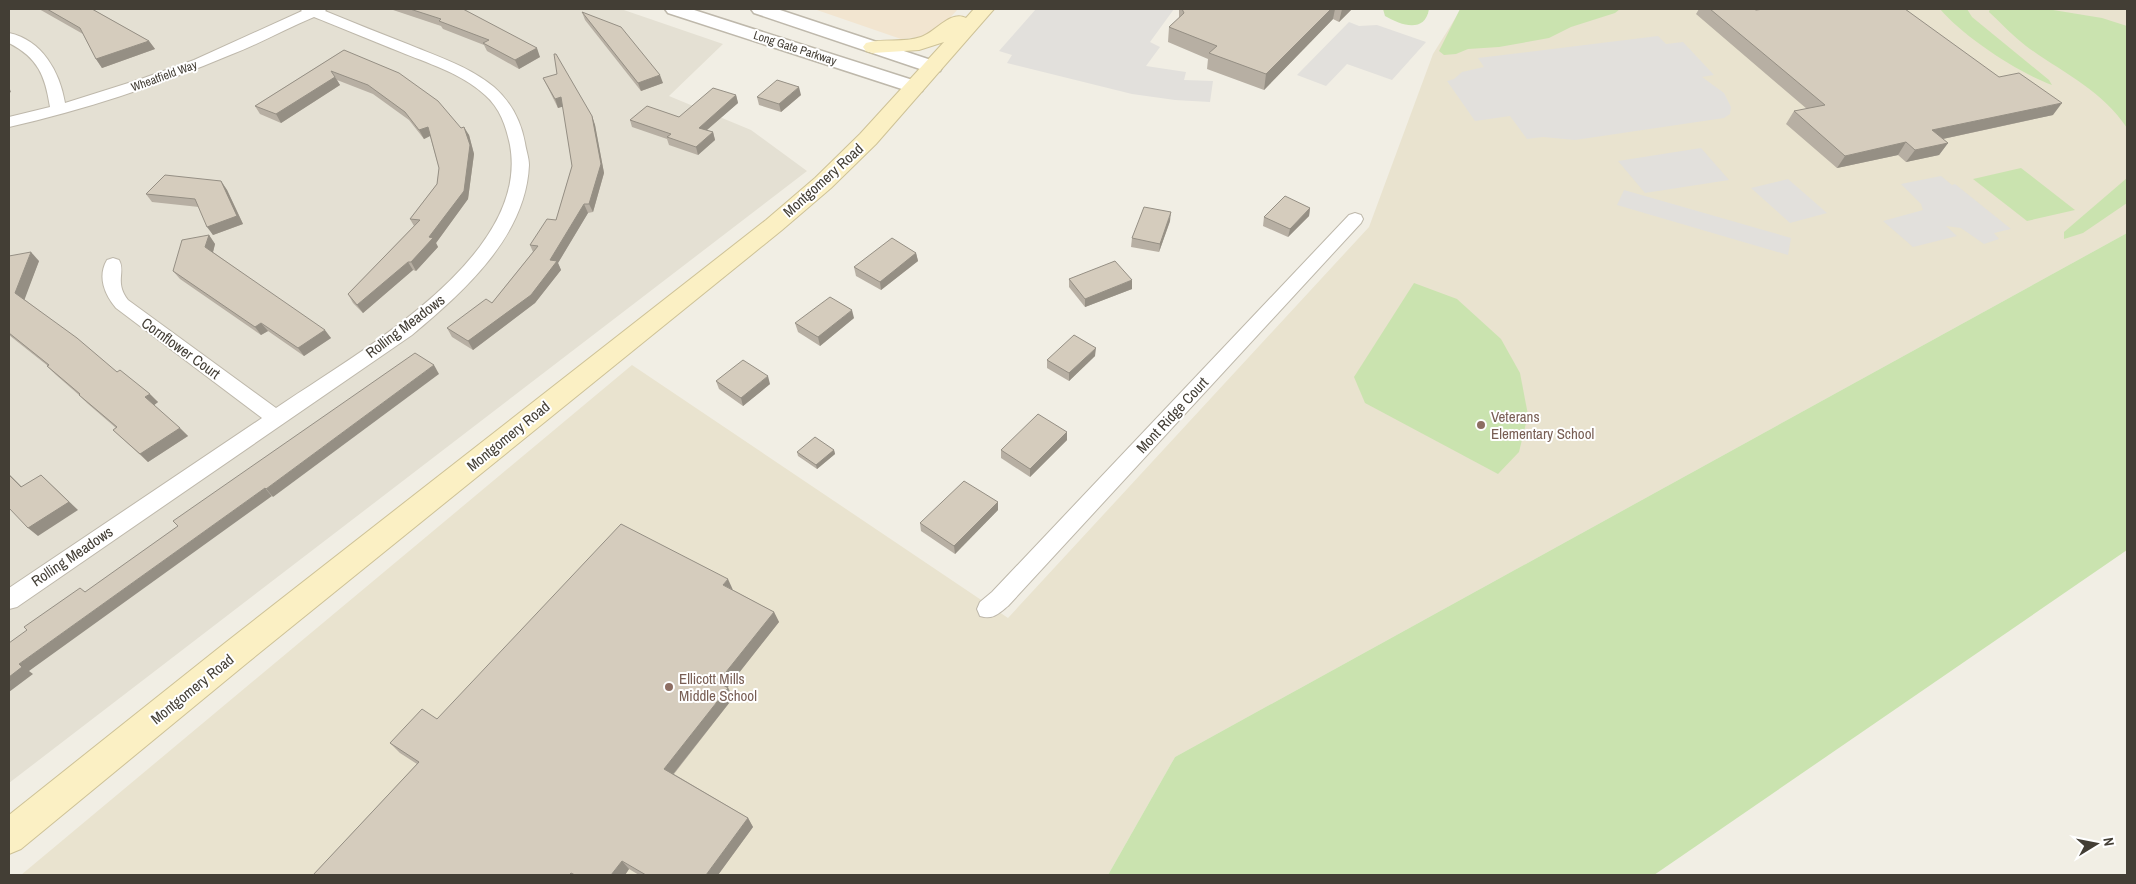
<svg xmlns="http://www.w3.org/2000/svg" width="2136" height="884" viewBox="0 0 2136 884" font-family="'Archivo Narrow',sans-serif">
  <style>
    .residential { fill: #e4e0d3 }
    .commercial { fill: #f2e5d0 }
    .education { fill: #e9e3cf }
    .green { fill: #cae3af }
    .parking { fill: #e2e0dc }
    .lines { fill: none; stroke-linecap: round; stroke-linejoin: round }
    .minor-casing { stroke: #beb8ab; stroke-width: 2 }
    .tertiary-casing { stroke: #beb8ab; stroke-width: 3 }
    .secondary-casing { stroke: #cec297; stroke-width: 2 }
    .minor { fill: #fff; fill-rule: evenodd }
    .tertiary { fill: #fff; fill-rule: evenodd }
    .secondary { fill: #fbf0c4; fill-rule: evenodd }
    .wall { fill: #b7afa3 }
    .shaded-wall { fill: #958f84 }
    .building { fill: #d5ccbd; stroke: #958f84 }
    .education-dot { fill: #8d6e63; stroke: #fff; stroke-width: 2 }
    .labels { text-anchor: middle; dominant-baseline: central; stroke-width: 4; stroke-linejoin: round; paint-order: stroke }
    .far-street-label { font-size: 12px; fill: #433e35; stroke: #fff }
    .street-label { font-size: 15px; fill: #433e35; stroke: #fff }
    .education-label { font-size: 15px; fill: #785e54; stroke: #fff; text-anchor: start }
  </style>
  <rect width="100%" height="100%" fill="#f1eee4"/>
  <polygon class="residential" points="9,9 621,9 723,44 669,96 751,130 807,171 9,783"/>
  <polygon class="commercial" points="814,9 958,9 934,35 901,39"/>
  <polygon class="education" points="1461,9 2127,9 2127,233 1175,757 1108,875 21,875 632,365 1008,618 1369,227 1433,54"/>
  <g class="green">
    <path d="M1383 9H1429C1425 33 1402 26 1385 16Z"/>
    <polygon points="1460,9 1620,9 1615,13 1571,27 1549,38 1499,47 1468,49 1456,54 1444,55 1439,51"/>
    <path d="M1940 9H1967L1972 17 2049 80 2052 85C2017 72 1964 37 1940 9Z"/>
    <path d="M1990 9H2047L2102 18 2127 26V128C2102 90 2061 72 2026 46 2013 36 2001 23 1989 12Z"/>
    <polygon points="2021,168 2075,210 2027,221 1973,179"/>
    <polygon points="2127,178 2127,203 2083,233 2064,239 2064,232"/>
    <polygon points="2127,233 2127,550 1654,875 1108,875 1175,757"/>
    <polygon points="1414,283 1457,299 1501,339 1520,373 1528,415 1519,452 1498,474 1365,403 1354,377"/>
  </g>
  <g class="parking">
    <polygon points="1036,9 1174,9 1150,42 1160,47 1146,66 1186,72 1184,80 1213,81 1210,102 1175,100 1132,94 1007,63 1012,55 999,51"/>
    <polygon points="1349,22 1359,26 1377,25 1426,42 1392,80 1347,64 1326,86 1297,75"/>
    <polygon points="1658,36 1666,44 1683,42 1714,75 1702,77 1724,93 1731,107 1730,114 1724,118 1575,140 1543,137 1527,139 1510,116 1475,121 1447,81 1454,79 1462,72 1484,67 1478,58"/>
    <polygon points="1701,148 1729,180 1645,193 1618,161"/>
    <polygon points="1941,176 1952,185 1955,184 2011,229 1994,233 1999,239 1984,244 1961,228 1946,226 1957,236 1913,247 1883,221 1923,210 1921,204 1901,184"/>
    <polygon points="1788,179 1827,213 1790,223 1751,188"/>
    <polygon points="1624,190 1791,238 1788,255 1617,205"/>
  </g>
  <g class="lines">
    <g class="minor-casing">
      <g id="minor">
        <path d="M300 9H327L325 11C354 23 382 34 410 45 439 57 470 67 494 87 511 102 521 121 525 143 526 150 529 158 529 165 526 237 463 292 412 335L17 607 9 609V588L262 418 116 308C105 295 97 277 107 260L113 258 119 260C126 272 114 282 128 300L276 408C355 354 531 258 510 145 506 126 500 108 485 95 461 73 427 63 398 51 370 40 342 28 314 17 285 29 259 44 230 55 159 85 84 110 9 127V117L50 107C45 75 38 58 9 43V33C42 40 60 72 65 103L141 79 194 60 302 11Z"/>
        <path d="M1355 213 1361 215 1363 219 1361 223 1008 606C998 614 993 620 980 616L977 609 980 602 992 592 1349 215Z"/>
      </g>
    </g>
    <g class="tertiary-casing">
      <g id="tertiary">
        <polygon points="665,9 691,9 922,83 924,87 922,91 915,93 908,91 668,13"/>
        <polygon points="751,9 777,9 940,63 942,67 940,71 933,73 926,71 754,13"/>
      </g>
    </g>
    <g class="secondary-casing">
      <path id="secondary" d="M974 9H994L876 144 831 188 782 230 247 663 21 849 9 854V815L225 643 766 220 815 178 860 134 944 42 919 50 873 53 866 51 863 47 866 43C884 38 904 43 921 37 936 32 950 10 966 18Z"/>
    </g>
    <use href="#minor" class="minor"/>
    <use href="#tertiary" class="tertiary"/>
    <use href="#secondary" class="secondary"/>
  </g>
  <g class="wall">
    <polygon points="39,9 92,9 149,41 155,49 102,68 96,59 83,34"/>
    <polygon points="390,9 463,9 540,57 519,69 487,51 484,45 443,29 441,26"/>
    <polygon points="1179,9 1352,9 1339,22 1333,19 1264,90 1207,69 1208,59 1168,42 1169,27 1179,18"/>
    <polygon points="1699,9 1754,9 1756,10 2053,115 1943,139 1948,143 1939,155 1906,162 1898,155 1837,168 1786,124 1794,111 1807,109 1696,14"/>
    <polygon points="582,12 663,83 641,91 585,20"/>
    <polygon points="344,50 461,128 469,135 474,154 468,199 436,243 438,247 416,271 413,270 363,313 353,303 348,294 414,226 410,219 437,184 439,168 430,136 424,139 409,120 373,94 337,80 340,85 281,123 260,114 255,106"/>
    <polygon points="543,78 592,116 595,125 604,173 593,212 588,213 558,263 561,270 535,303 473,350 452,337 447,328 492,303 533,252 530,245 556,220 572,166 563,106 558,108"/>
    <polygon points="736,95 738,103 707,130 713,132 715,140 698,155 669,145 667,139 632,127 630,120 679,117"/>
    <polygon points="801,95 781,112 759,105 757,97"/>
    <polygon points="221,181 227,190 243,224 213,235 199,207 152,202 146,194"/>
    <polygon points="1310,208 1309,216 1288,237 1263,226 1264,217"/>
    <polygon points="1170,221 1159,252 1131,247 1132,238"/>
    <polygon points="209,235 215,244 213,252 331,338 304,356 268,331 261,335 180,279 173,271"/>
    <polygon points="916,253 918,261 881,290 856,276 854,267"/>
    <polygon points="9,256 39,261 24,299 117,372 158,402 154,405 188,436 148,462 113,430 116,428 87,403 79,395 55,374 47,366 48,366 9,335"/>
    <polygon points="1069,279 1132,289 1085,307 1069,287"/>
    <polygon points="854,318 820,346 798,332 795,323"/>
    <polygon points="1095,356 1069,381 1047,368 1047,360"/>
    <polygon points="716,381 770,384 743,406 719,389"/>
    <polygon points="1067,440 1030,477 1001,458 1001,450"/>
    <polygon points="834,450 835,454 817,469 798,456 797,452"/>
    <polygon points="998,510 955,554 921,531 920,523"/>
    <polygon points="733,590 774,612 779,622 728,687 733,698 674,774 748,818 753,827 718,875 639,875 629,869 625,875 313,875 417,764 400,753 390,743 437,719"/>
  </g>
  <g class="shaded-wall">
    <polygon points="1331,9 1335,9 1333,19 1264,90 1266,74"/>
    <polygon points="1342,9 1352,9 1339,22"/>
    <polygon points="149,41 155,49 102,68 96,59"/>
    <polygon points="537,48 540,57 519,69 515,60"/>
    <polygon points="660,75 663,83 641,91 638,83"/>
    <polygon points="335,77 340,85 281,123 276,114"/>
    <polygon points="9,87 11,92 9,93"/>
    <polygon points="799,87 801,95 781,112 779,104"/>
    <polygon points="736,95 738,103 701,135 699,128"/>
    <polygon points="561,97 565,106 558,108 555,99"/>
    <polygon points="2062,103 2053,115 1924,143 1932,130"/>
    <polygon points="592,116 595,125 604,173 593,212 589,204"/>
    <polygon points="428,127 432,135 424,139 419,130"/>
    <polygon points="464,127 469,135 474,154 468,199 436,243 438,247 416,271 411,262"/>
    <polygon points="713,132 715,140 698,155 696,147"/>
    <polygon points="1906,142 1898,155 1837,168 1845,156"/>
    <polygon points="1948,143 1939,155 1906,162 1915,150"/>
    <polygon points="221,181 227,190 243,224 213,235 207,227"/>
    <polygon points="584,204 588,213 558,263 561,270 535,303 473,350 468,341 550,260"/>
    <polygon points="1310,208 1309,216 1288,237 1290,229"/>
    <polygon points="1171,212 1170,221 1159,252 1160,244"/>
    <polygon points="209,235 215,244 212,256 205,247"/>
    <polygon points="31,252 39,261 24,301 15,293"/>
    <polygon points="916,253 918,261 881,290 880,282"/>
    <polygon points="408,262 413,270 363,313 357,305"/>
    <polygon points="1132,280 1132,289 1085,307 1085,299"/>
    <polygon points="852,310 854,318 820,346 818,337"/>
    <polygon points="261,323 268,331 261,335 255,327"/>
    <polygon points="325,330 331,338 304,356 298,348"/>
    <polygon points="1096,348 1095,356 1069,381 1069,373"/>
    <polygon points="434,365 439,374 273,497 266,489"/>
    <polygon points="768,376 770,384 743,406 741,398"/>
    <polygon points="150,394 158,402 153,406 145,397"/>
    <polygon points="180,428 188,436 148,462 140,454"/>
    <polygon points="1067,432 1067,440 1030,477 1030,469"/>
    <polygon points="834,450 835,454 817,469 816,465"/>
    <polygon points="9,474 30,495 21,487 9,475"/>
    <polygon points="41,475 78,510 38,536 28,528"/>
    <polygon points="265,488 272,496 29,671 33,674 9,692 9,677 19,664"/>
    <polygon points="998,502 998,510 955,554 954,546"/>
    <polygon points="728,579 733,590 723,585"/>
    <polygon points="774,612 779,622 723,693 718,682"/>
    <polygon points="728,688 733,698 670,778 664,769"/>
    <polygon points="748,818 753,827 718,875 706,875"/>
    <polygon points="622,861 629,869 625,875 611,875"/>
  </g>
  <g class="building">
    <polygon points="47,9 92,9 149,41 96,59 80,28"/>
    <polygon points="410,9 463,9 537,48 515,60 483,43 489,40 439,21 441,19"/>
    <polygon points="1182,9 1331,9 1266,74 1209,53 1217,46 1169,27 1184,13"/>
    <polygon points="1710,9 1754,9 1756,10 1764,9 1905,9 1999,77 2019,73 2062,103 1932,130 1948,143 1915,150 1906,142 1845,156 1794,111 1825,105"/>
    <polygon points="582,12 621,27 660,75 638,83"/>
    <polygon points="344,50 399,73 438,101 461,128 464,127 470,145 464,191 429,237 433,238 411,262 408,262 357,305 348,294 420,220 410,219 437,184 439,168 428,127 419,130 405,112 368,85 331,71 335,77 276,114 255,106"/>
    <polygon points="554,54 556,54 592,116 601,164 589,204 584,204 550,260 557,261 531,295 468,341 447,328 486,299 492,303 538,246 530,245 547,219 556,220 572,166 561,97 555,99 543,78 557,74"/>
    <polygon points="777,80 799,87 779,104 757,97"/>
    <polygon points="713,88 736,95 699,128 713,132 696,147 667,137 671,134 630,120 647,106 679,117"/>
    <polygon points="165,175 221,181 237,216 207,227 195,199 146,194"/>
    <polygon points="1285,196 1310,208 1290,229 1264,217"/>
    <polygon points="1144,207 1171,212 1160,244 1132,238"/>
    <polygon points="209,235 205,247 325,330 298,348 261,323 255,327 173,271 182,240"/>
    <polygon points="892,238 916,253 880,282 854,267"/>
    <polygon points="31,252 15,293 77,338 117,372 120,370 150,394 145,397 180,428 140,454 113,430 117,427 79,395 80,394 47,366 49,365 9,333 9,256"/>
    <polygon points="1115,261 1132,280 1085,299 1069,279"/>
    <polygon points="830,297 852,310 818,337 795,323"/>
    <polygon points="1074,335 1096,348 1069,373 1047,360"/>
    <polygon points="415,353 434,365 266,489 265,488 19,664 22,667 9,677 9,643 27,630 24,627 80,588 85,592 178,526 173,521"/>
    <polygon points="743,360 768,376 741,398 716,381"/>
    <polygon points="1038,414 1067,432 1030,469 1001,450"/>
    <polygon points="815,437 834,450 816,465 797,452"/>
    <polygon points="9,475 21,487 41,475 69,502 28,528 9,508"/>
    <polygon points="964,481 998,502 954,546 920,523"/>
    <polygon points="621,524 728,579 723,585 774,612 718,682 728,688 664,769 748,818 706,875 646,875 622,861 611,875 575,875 571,873 569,875 313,875 419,762 390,743 422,709 437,719"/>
  </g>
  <g class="education-dot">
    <circle cx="1481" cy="425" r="5"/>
    <circle cx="669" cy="687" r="5"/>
  </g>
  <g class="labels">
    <g class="far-street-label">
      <text transform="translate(795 48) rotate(18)">Long Gate Parkway</text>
      <text transform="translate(164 76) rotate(-20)">Wheatfield Way</text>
    </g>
    <g class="street-label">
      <text transform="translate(823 180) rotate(-42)">Montgomery Road</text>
      <text transform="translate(405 326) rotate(-37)">Rolling Meadows</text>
      <text transform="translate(181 348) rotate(36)">Cornflower Court</text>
      <text transform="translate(1172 415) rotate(-47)">Mont Ridge Court</text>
      <text transform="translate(508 436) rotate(-39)">Montgomery Road</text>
      <text transform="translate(72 556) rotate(-34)">Rolling Meadows</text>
      <text transform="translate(192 689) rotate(-39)">Montgomery Road</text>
    </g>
    <g class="education-label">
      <text x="1491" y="416">Veterans<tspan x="1491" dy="17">Elementary School</tspan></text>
      <text x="679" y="678">Ellicott Mills<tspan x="679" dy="17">Middle School</tspan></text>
    </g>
  </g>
  <rect width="2136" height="884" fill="none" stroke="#433e35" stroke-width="20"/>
  <g transform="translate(2096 844) rotate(80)" stroke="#ffffff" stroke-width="4" paint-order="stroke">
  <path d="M0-4L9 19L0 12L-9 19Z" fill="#433e35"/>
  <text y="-8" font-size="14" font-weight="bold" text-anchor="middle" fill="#433e35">N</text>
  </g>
</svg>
